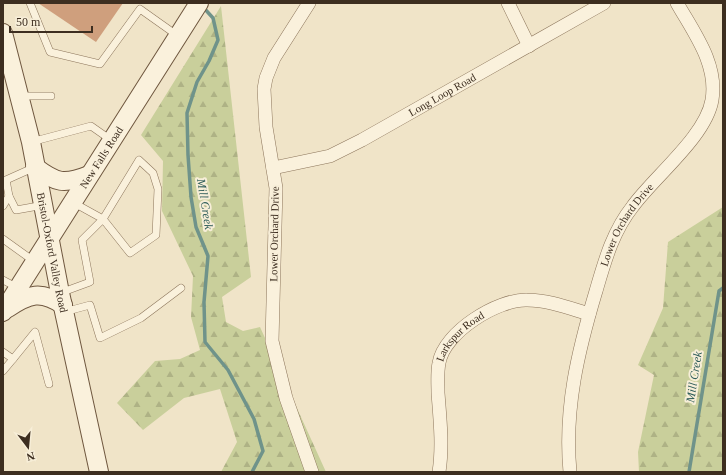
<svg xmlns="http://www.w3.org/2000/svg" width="726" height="475" viewBox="0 0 726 475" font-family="'Times New Roman',serif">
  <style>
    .forest { fill: url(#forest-firs) }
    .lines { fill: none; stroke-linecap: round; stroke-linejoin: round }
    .stream { stroke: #6f938a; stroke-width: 3.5 }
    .building { fill: #cf9f7d }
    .lane-casing { stroke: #8d765c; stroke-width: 8 }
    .street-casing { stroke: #8d765c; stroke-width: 14 }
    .secondary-casing { stroke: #6f573f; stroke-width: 20 }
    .lane { stroke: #faf1dc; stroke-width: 7 }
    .street { stroke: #faf1dc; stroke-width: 13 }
    .secondary { stroke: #faf1dc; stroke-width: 18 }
    .labels { text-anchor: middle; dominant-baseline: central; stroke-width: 4; stroke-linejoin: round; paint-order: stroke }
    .street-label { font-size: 11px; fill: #3d2e20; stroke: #f7eed8 }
    .water-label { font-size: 12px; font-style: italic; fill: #2f5d5a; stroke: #f7eed8 }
  </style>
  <defs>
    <pattern id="forest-firs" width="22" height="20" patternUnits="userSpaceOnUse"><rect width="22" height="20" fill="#c9cf9b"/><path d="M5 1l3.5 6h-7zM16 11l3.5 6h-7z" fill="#aeb285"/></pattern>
  </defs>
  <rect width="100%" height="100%" fill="#f0e4c8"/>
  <g class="forest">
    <polygon points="221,6 251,277 222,297 226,322 243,331 260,327 326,472 221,472 237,442 220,389 184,398 143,430 117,403 155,361 180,359 200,350 191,317 193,276 162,211 163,161 141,135"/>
    <polygon points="723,207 723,472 639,472 638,452 654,375 638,365 663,308 668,242"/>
  </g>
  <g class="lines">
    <g class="stream">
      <polyline points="203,7 213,18 218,40 209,61 197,82 187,113 188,155 191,197 196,227 208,256 204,302 205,342 228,370 254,419 263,451 252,472"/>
      <polyline points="689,472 719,291 723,288"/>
    </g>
  </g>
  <polygon class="building" points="38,3 123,3 96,42"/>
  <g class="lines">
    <g class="lane-casing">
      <g id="lane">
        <polyline points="30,3 50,52 100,64 140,9 178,36"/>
        <polyline points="19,96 51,96"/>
        <polyline points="31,142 91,126 111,140"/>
        <polyline points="9,196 16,210 44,205"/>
        <polyline points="3,206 9,196 6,180 35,167"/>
        <polyline points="3,239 35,262"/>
        <polyline points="3,280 18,288"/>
        <polyline points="60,293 90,282 82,240 103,219 130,253 156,235 158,189 153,173 139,160 103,219 74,203"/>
        <polyline points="64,312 90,305 100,338 141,318 181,288"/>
        <polyline points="3,352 13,359 35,332 49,384"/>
        <polyline points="3,371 13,359"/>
      </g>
    </g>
    <g class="street-casing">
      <g id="street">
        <polyline points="309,3 274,58 266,78 264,89 266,127 276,188 272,341 286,398 312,472"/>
        <polyline points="508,3 529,46"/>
        <path id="s1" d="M273 168 330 156 362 140 604 3"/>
        <path id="s2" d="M439 472C443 446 440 419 438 393 438 383 437 373 439 363 444 332 498 299 527 300 548 300 569 308 589 314"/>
        <path id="s3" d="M570 472C564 409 578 351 596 291 605 260 613 231 633 206 655 176 706 136 712 100 718 64 694 33 677 3"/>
      </g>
    </g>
    <g class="secondary-casing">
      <g id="secondary">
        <path id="s4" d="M3 33 31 142 60 293 99 472"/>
        <path d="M35 167C56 183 64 185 89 175"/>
        <path d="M8 308C29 294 41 290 63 305"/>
        <path id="s5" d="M3 312 199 3"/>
      </g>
    </g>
    <use href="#lane" class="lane"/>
    <use href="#street" class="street"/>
    <use href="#secondary" class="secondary"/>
  </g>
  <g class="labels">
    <g class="street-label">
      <text stroke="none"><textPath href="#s1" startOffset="186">Long Loop Road</textPath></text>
      <text stroke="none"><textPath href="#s5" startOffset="183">New Falls Road</textPath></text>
      <text stroke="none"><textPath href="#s3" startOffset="258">Lower Orchard Drive</textPath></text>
      <text transform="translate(274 234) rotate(-89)">Lower Orchard Drive</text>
      <text stroke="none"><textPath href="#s4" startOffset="225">Bristol-Oxford Valley Road</textPath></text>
      <text stroke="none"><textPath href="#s2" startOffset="144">Larkspur Road</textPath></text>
    </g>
    <g class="water-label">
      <text transform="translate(205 204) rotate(81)">Mill Creek</text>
      <text transform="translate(694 377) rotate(-81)">Mill Creek</text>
    </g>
  </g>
  <rect width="726" height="475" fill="none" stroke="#3d2e20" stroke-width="8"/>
  <g transform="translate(28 447) rotate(164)" stroke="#f7eed8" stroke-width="3" paint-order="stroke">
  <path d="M0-3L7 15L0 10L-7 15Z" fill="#3d2e20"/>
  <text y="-6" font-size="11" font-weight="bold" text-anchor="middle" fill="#3d2e20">N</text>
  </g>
  <path d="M10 26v6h82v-6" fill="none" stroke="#3d2e20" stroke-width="2"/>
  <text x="16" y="26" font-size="12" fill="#3d2e20" stroke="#f7eed8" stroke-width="3" paint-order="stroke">50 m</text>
</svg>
